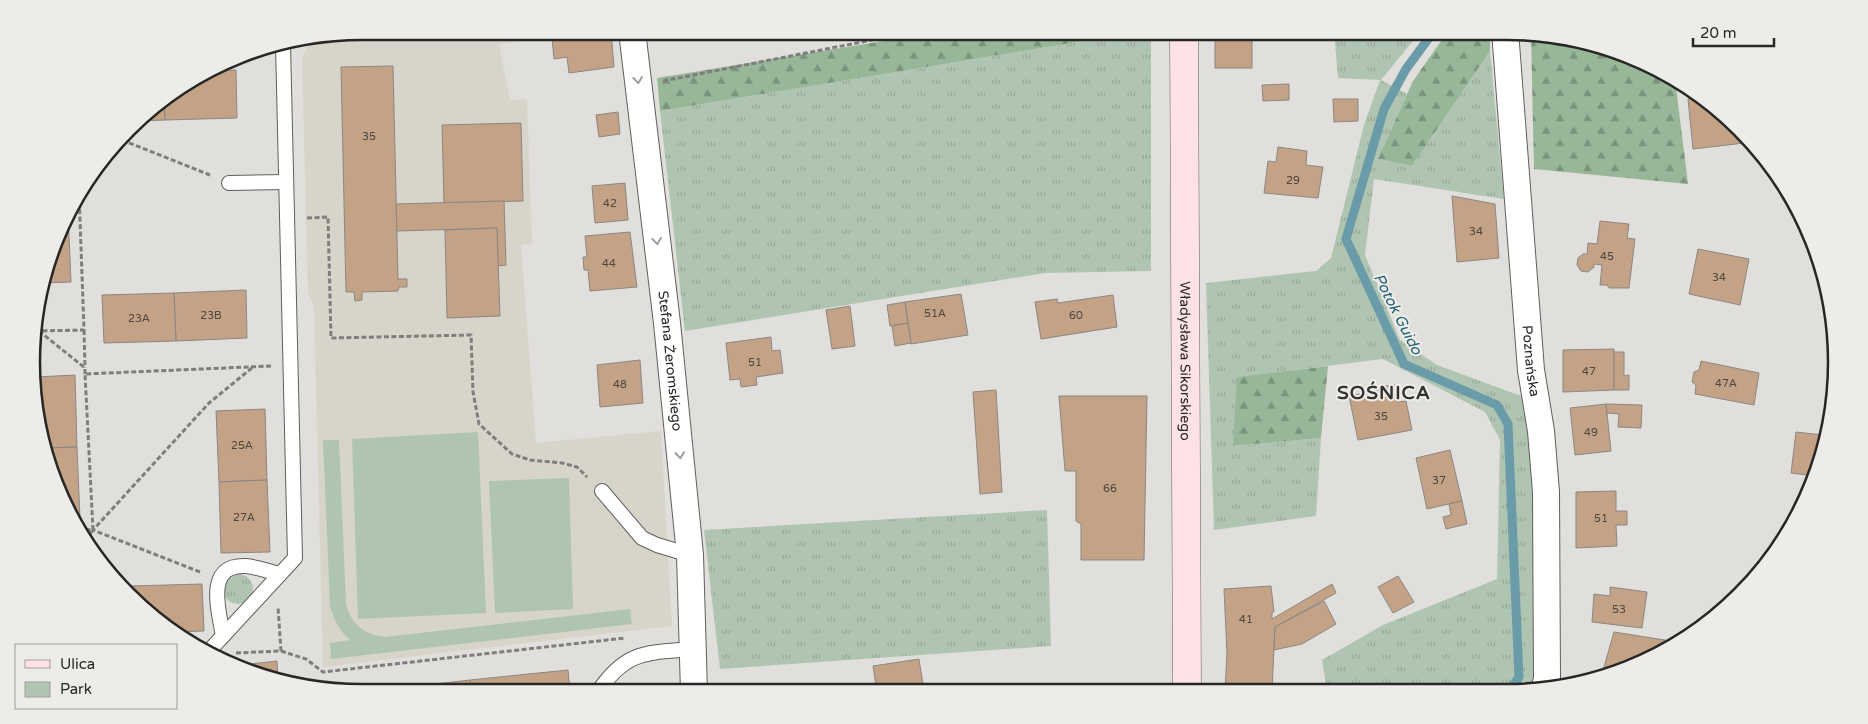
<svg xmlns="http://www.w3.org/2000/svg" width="1868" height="724" viewBox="0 0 1868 724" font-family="'Varela Round',sans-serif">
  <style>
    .built { fill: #d7d4c9 }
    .grass { fill: url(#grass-tufts) }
    .forest { fill: url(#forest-firs) }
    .park { fill: #b0c5b1 }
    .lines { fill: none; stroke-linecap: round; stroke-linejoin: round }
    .stream { stroke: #6a9ba9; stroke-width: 9 }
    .building { fill: #c4a286; stroke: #8a8785 }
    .lane-casing { stroke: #605f5d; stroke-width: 16 }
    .street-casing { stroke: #605f5d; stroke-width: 28 }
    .secondary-casing { stroke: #605f5d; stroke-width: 29 }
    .path { stroke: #7f7e7c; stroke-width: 3; stroke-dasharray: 5 2.5; stroke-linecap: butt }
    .lane { stroke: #fff; stroke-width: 14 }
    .street { stroke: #fff; stroke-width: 26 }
    .secondary { stroke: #ffe2e7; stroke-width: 28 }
    .oneway { stroke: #9e9e9d }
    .labels { text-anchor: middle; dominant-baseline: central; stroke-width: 4; stroke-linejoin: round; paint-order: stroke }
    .number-label { font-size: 11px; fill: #4e463e }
    .street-label { font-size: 14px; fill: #272726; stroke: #eeece9 }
    .water-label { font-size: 15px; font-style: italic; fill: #206071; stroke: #eeece9 }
    .district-label { font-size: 19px; font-weight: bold; letter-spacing: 1px; fill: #333230; stroke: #eeece9 }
    .rim { fill: none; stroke: #272726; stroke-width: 2.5 }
  </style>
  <defs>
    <pattern id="grass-tufts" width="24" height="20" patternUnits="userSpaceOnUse" patternTransform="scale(1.25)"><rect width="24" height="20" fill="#b0c5b1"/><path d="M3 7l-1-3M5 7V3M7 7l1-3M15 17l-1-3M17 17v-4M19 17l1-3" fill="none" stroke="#97a998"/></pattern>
    <pattern id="forest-firs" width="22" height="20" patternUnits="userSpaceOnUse" patternTransform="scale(1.25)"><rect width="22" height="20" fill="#97b798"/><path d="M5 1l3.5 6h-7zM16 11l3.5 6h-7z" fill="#7b957c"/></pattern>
  </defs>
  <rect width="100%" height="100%" fill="#e0dfdc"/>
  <polygon class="built" points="362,31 532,31 533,38 499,45 510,100 527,99 532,244 521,245 536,443 661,431 672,626 323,667 314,307 308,292 302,58 306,49 306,40"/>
  <g class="grass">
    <polygon points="1144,31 1151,31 1151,271 1045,273 685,331 660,111"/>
    <polygon points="1334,31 1421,31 1381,80 1407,94 1378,159 1412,166 1490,51 1504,199 1374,179 1365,255 1400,340 1437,365 1521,396 1537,446 1538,671 1531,690 1327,690 1322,660 1383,625 1497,579 1500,440 1485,412 1383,359 1238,377 1234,446 1321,438 1316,516 1214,530 1206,283 1316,271 1331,258 1364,125 1380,80 1338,78"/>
    <polygon points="1047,510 1051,646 720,669 704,530"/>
    <circle cx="238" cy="589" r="15"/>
  </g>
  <g class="forest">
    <polygon points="945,31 1144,31 660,111 657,78"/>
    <polygon points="1448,31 1490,31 1490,51 1412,166 1378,159 1413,81"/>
    <polygon points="1531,35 1592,43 1653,65 1675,79 1688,184 1534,169"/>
    <polygon points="1328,366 1321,438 1233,446 1237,377"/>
  </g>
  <g class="park">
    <polygon points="478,432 486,613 358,619 352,439"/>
    <path d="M323 440H339L346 604C351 624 364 635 385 637L630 609 632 624 331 659 330 643 350 640C339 630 334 620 330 606Z"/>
    <polygon points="569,478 573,609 495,613 489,481"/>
  </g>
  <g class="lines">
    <polyline class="stream" points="1434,31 1406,69 1384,109 1346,239 1404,364 1497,405 1508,424 1519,677 1510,690"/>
  </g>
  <g class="building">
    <polygon points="611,31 614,67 569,73 567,57 554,59 552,38"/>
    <rect x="1215" y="31" width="37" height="37"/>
    <polygon points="393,66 398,279 407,279 407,287 399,287 398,291 362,292 362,300 355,301 354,292 346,292 341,67"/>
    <polygon points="236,70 237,118 165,120 164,99 197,75 207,71"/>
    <polygon points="1289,84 1289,100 1263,101 1262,85"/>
    <polygon points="1704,97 1708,100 1753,142 1693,149 1688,99"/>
    <polygon points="164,99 165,120 137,121 144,113"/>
    <polygon points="1333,99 1358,99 1358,121 1334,122"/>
    <polygon points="618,112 620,134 599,137 596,115"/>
    <polygon points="521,123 523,201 444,203 442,125"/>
    <polygon points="1278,147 1307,151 1306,165 1323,167 1318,198 1264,193 1268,161 1276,162"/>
    <polygon points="625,183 628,220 595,223 592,186"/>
    <polygon points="1452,196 1495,204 1499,258 1457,262"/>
    <polygon points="504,201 506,265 498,266 497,228 397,231 396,204"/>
    <polygon points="68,213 71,282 43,283 49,255"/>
    <polygon points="1600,221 1629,224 1627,238 1635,239 1629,288 1609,288 1607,285 1600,285 1602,265 1594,264 1594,267 1588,272 1581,271 1577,265 1578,258 1583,254 1587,254 1588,243 1597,244"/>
    <polygon points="497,228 500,316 447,318 445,230"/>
    <polygon points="630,232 637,287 590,291 588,270 584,270 583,257 587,257 585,236"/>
    <polygon points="1698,249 1749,259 1740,305 1689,294"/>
    <polygon points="246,290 247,338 176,341 174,293"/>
    <polygon points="174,293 176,341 104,343 102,295"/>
    <polygon points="961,294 968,335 911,344 905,302"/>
    <polygon points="1113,295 1117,327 1041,339 1035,302 1057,299 1058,303"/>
    <polygon points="905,302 908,323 890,326 887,305"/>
    <polygon points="850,306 855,346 832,349 826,310"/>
    <polygon points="908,323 911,343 895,346 892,326"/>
    <polygon points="1832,326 1834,326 1835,353 1827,351"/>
    <polygon points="771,337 772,351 780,350 783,373 756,377 757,385 741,387 740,379 730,380 726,343"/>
    <polygon points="1614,349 1614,390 1563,392 1563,350"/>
    <polygon points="1614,352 1624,352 1624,376 1629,375 1629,390 1614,390"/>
    <polygon points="640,360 643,403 600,407 597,365"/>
    <polygon points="1701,361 1759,373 1754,405 1695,394 1696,385 1692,382 1694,372 1699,370"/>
    <polygon points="75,375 77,447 44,448 38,427 36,377"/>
    <polygon points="1395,385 1398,402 1406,401 1412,430 1358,440 1349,396 1385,389 1385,386"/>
    <polygon points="996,390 1002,492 980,494 973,392"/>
    <polygon points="1059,396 1147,396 1144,560 1081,560 1081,524 1076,521 1076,471 1065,471"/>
    <polygon points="1606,404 1611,451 1575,455 1570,408"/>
    <polygon points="1606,404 1642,405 1641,428 1618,427 1619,414 1607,413"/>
    <polygon points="265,409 267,480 219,482 216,411"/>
    <polygon points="1796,432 1823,435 1820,462 1814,476 1791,473"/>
    <polygon points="77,447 80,519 73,519 57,489 44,448"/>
    <polygon points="1450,450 1462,501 1427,509 1416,458"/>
    <polygon points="267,480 270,552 221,553 219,482"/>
    <polygon points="1616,491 1616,511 1627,511 1627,525 1616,525 1617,546 1576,548 1576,492"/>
    <polygon points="1462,501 1467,524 1446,529 1443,517 1451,515 1449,504"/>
    <polygon points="1398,576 1414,602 1393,613 1378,587"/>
    <polygon points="202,584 204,631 174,632 161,625 130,592 130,586"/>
    <polygon points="1332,584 1336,593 1275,627 1272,691 1225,691 1227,653 1224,589 1271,586 1274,612 1272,612 1272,619"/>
    <polygon points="1610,587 1647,592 1642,628 1592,622 1594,594 1610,596"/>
    <polygon points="1324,601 1336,624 1302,644 1274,650 1275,627"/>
    <polygon points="1614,632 1671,641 1669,648 1652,659 1602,674"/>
    <polygon points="919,659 924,691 877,692 873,666"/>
    <polygon points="277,661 278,682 235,666 250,664"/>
    <polygon points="568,670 570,692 471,692 470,680"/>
    <polygon points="470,680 471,692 409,693 409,687"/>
  </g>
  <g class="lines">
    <g class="lane-casing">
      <g id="lane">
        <polyline points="229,183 286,182"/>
        <polyline points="602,491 642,538 657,545 690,555"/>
        <path d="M223 636C219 611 204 564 246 566 257 567 270 572 280 574"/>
        <polyline points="202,650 210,650 295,558 283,44"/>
        <path d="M598 692C626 650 647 653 693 649"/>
      </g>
    </g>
    <g class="street-casing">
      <g id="street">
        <path id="s1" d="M632 31 667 323 690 555 694 692"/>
        <path id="s2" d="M1505 31 1531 370 1541 431 1546 492 1547 679 1544 690"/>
      </g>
    </g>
    <g class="secondary-casing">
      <g id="secondary">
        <path id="s3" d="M1184 31 1187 691"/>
      </g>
    </g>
    <g class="path">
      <polyline points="663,81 918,31"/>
      <polyline points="122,140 210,175"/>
      <polyline points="307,218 328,217 331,338 471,335 473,392 479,424 512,454 530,460 562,463 577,467 587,477"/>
      <polyline points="84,330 85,368"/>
      <polyline points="35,331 84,330 79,192"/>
      <polyline points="39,331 85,368 85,374"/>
      <polyline points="78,529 93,530 85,374 271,366"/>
      <polyline points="85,541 93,530"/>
      <polyline points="200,572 93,530 209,403 253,367"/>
      <polyline points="281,651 306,659 323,672 625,638"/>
      <polyline points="236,653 281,651 278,607"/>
      <polyline points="1574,677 1584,679"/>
    </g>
    <use href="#lane" class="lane"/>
    <use href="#street" class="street"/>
    <use href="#secondary" class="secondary"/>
  </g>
  <defs><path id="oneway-chevron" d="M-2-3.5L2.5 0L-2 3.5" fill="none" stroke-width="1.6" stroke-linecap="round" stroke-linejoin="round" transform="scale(1.25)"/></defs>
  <g class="oneway">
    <use href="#oneway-chevron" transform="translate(638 80) rotate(83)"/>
    <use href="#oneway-chevron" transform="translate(657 241) rotate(83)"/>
    <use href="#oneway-chevron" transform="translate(680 455) rotate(84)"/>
  </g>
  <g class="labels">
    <g class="number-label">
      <text x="369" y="136">35</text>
      <text x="1293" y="180">29</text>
      <text x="610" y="203">42</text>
      <text x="1476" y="231">34</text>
      <text x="1607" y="256">45</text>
      <text x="609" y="263">44</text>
      <text x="1719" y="277">34</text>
      <text x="935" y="313">51A</text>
      <text x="211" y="315">23B</text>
      <text x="1076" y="315">60</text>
      <text x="139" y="318">23A</text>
      <text x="755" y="362">51</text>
      <text x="1589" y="371">47</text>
      <text x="1726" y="383">47A</text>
      <text x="620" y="384">48</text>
      <text x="1381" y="416">35</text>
      <text x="1591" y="432">49</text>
      <text x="242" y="445">25A</text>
      <text x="1439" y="480">37</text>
      <text x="1110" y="488">66</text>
      <text x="244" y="517">27A</text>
      <text x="1601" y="518">51</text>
      <text x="1619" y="609">53</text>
      <text x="1246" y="619">41</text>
    </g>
    <g class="street-label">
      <text stroke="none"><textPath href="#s1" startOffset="332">Stefana Żeromskiego</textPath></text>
      <text stroke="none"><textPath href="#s3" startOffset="330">Władysława Sikorskiego</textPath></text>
      <text stroke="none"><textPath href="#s2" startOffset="331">Poznańska</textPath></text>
    </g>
    <g class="water-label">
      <text transform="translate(1398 314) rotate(63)">Potok Guido</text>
    </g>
    <g class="district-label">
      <text x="1384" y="393">SOŚNICA</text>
    </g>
  </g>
  <path d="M0 0H1868V724H0ZM362 40H1506A322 322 0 0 1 1828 362V362A322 322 0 0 1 1506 684H362A322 322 0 0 1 40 362V362A322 322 0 0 1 362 40Z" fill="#eeece9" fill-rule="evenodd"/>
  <path class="rim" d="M362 40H1506A322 322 0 0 1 1828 362V362A322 322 0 0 1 1506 684H362A322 322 0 0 1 40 362V362A322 322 0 0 1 362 40Z"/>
  <rect x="15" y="644" width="162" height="65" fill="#eeece9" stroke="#9e9d9b"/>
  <rect x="25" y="660" width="25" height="8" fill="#ffe2e7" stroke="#9e9d9b"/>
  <text x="60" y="669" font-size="15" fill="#272726">Ulica</text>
  <rect x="25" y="682" width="25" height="15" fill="#b0c5b1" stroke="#9e9d9b"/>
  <text x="60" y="694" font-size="15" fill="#272726">Park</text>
  <path d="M1693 38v8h81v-8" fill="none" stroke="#272726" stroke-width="2.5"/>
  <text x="1700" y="38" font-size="15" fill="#272726" stroke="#eeece9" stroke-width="4" paint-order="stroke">20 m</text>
</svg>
